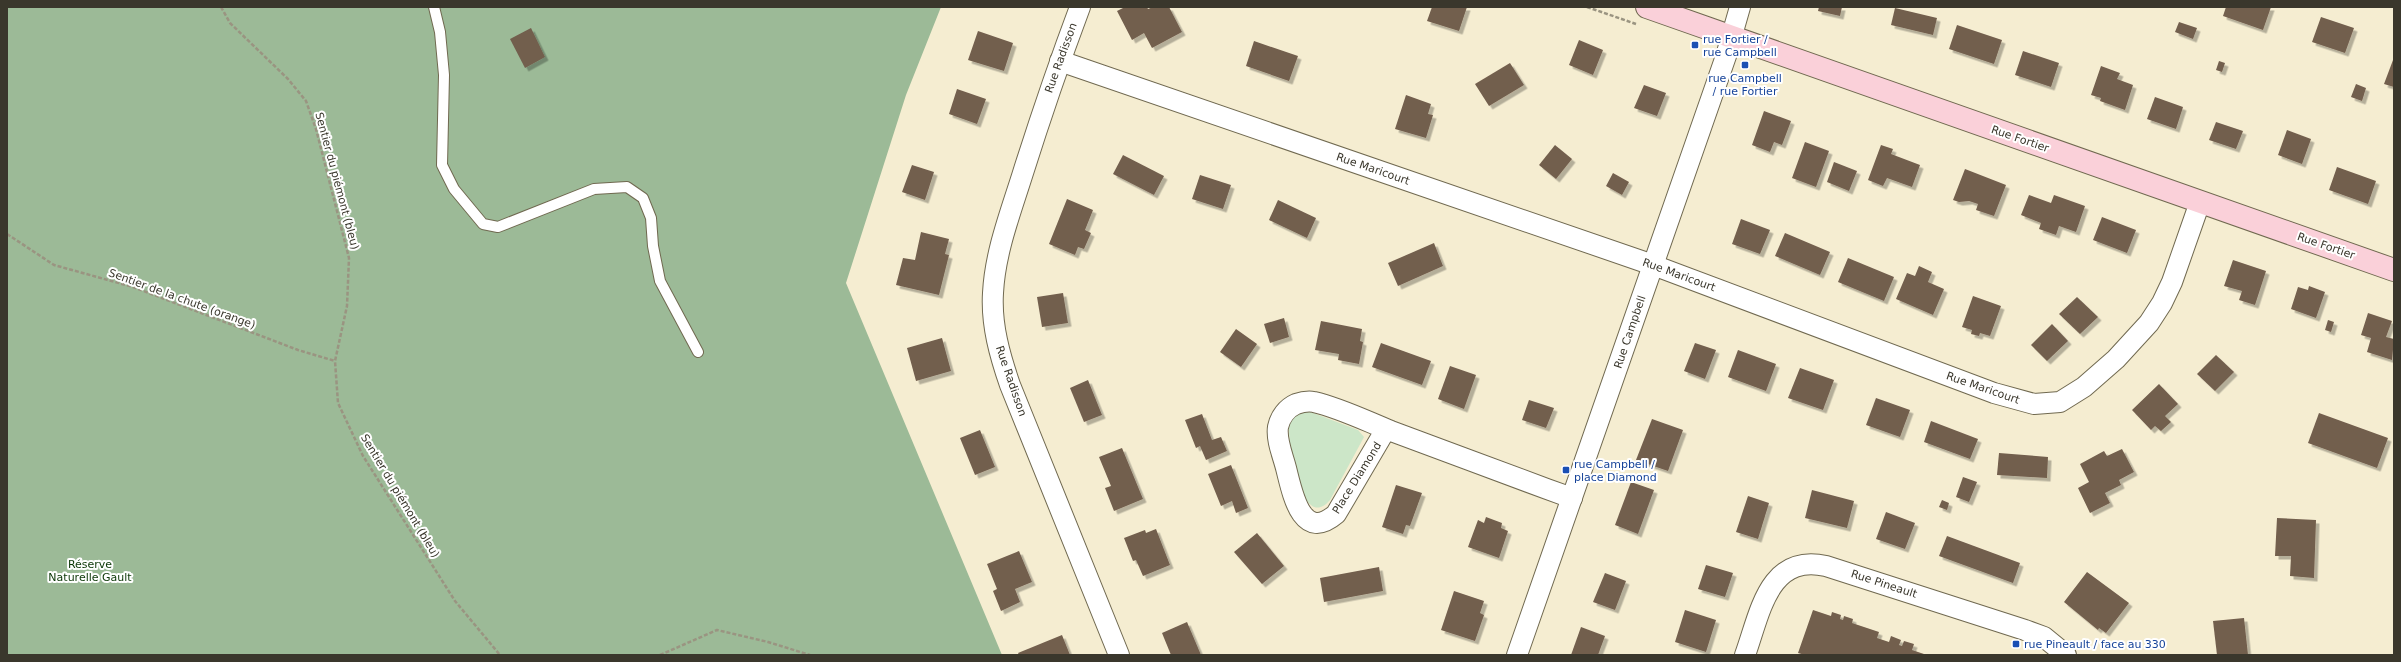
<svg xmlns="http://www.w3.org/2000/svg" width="2401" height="662" viewBox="0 0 2401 662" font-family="'DejaVu Sans',sans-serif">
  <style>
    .green { fill: #cce6c8 }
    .forest { fill: #9cba97 }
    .building { fill: #725e4d; filter: url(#shadow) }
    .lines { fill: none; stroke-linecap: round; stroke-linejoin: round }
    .lane-casing { stroke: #706950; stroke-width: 12 }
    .street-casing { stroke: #706950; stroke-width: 22 }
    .secondary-casing { stroke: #706950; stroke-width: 24 }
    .path { stroke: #9a9481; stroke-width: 2.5; stroke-dasharray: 4 2; stroke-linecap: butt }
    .lane { stroke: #fff; stroke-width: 10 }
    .street { stroke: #fff; stroke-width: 20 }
    .secondary { stroke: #fad0d9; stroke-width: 22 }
    .transit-dot { fill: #1a4fb4; stroke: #fff; stroke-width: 1.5 }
    .labels { text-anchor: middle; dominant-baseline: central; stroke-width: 4; stroke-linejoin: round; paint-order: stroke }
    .transit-label { font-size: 11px; fill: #164399; stroke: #fff; text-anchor: start }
    .street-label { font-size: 11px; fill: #3a372c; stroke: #fff }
    .park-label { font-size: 11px; fill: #0a3605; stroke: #fff }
  </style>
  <defs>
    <filter id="shadow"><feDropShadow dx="3.5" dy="3.5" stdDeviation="0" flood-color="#0004"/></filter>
  </defs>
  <rect width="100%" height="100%" fill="#f5edd1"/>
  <path class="green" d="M1308 411 1358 430 1364 437 1330 500C1299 536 1285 431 1290 421 1294 413 1301 412 1308 411Z"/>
  <polygon class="forest" points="7,7 941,7 906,95 846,283 1002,655 7,655"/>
  <g class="building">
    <polygon points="1125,7 1147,7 1148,9 1153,7 1169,7 1182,32 1152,48 1144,33 1132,40 1117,11"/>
    <polygon points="1432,7 1467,7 1459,31 1427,21"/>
    <polygon points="1819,7 1842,7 1840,16 1818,11"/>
    <polygon points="2226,7 2271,7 2263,30 2223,16"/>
    <polygon points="1895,8 1937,18 1933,35 1891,25"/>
    <polygon points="2321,17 2354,28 2345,53 2312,42"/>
    <polygon points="2179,22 2197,28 2193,39 2175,32"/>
    <polygon points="1957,25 2002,40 1994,64 1949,49"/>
    <polygon points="531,28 545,57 525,68 510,39"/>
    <polygon points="978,31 1013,43 1004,71 968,60"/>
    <polygon points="1579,40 1603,50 1593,75 1569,65"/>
    <polygon points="1254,41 1298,56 1289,81 1246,66"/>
    <polygon points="2023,51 2059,63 2051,87 2015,75"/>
    <polygon points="2393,60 2394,60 2394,87 2384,84"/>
    <polygon points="2219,61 2225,63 2222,72 2216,70"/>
    <polygon points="1510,63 1524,85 1489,106 1475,84"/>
    <polygon points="2101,66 2120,73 2117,79 2133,85 2125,110 2100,101 2101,98 2091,95"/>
    <polygon points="2356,84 2366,88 2362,101 2351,97"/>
    <polygon points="1644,85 1666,93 1657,116 1634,108"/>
    <polygon points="957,89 986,99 977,124 949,114"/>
    <polygon points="1406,95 1431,104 1428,114 1433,115 1426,138 1395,129"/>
    <polygon points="2155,97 2183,107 2176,129 2147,119"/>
    <polygon points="1764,111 1791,121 1782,145 1774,142 1770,152 1752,145"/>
    <polygon points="2216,122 2243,131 2236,149 2209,140"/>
    <polygon points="2287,130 2311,139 2302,164 2278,155"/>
    <polygon points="1805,142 1829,151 1816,187 1792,178"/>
    <polygon points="1555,145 1572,159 1556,179 1539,165"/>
    <polygon points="1881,145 1893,149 1891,154 1920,165 1912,187 1887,178 1883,186 1868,180"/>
    <polygon points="1123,155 1164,176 1154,195 1113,174"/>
    <polygon points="1834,162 1857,171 1849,191 1827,182"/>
    <polygon points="912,165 934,172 925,200 902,192"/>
    <polygon points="2337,167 2376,181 2368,204 2329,190"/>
    <polygon points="1965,169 2006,185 1994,216 1976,210 1978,204 1969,201 1959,202 1953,200"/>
    <polygon points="1613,173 1629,182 1622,195 1606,186"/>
    <polygon points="1200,175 1231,185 1223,209 1192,199"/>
    <polygon points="2029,195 2051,203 2054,195 2085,206 2076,232 2059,226 2056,235 2039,229 2041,223 2021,215"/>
    <polygon points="1067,199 1093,210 1085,230 1091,233 1084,249 1078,247 1075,255 1049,244"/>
    <polygon points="1278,200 1316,218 1307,238 1269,220"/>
    <polygon points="2102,217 2136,230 2127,253 2093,240"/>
    <polygon points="1741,219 1770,230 1760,254 1732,244"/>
    <polygon points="921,232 949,239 945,254 949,255 939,295 896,285 903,258 915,260"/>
    <polygon points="1785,233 1830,252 1820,275 1775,256"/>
    <polygon points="1434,243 1443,266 1398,286 1388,263"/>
    <polygon points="1848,258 1894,277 1884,301 1838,282"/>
    <polygon points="2233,260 2266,271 2255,305 2239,300 2242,291 2224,286"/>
    <polygon points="1919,266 1932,272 1928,282 1944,289 1933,315 1896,299 1907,273 1915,276"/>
    <polygon points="2309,286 2325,292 2316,318 2291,309 2298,287 2308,290"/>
    <polygon points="1063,293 1068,323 1042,327 1037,297"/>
    <polygon points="1973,296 2001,306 1990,336 1980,333 1979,336 1971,334 1972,330 1962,327"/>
    <polygon points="2077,297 2098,317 2080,334 2059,314"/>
    <polygon points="2368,313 2392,321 2386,337 2394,339 2392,360 2367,352 2371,338 2361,335"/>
    <polygon points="1284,318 1289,337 1270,343 1264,324"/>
    <polygon points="2328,320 2334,322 2331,332 2325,330"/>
    <polygon points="1321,321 1362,329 1360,341 1363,342 1359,364 1338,360 1339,354 1315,350"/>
    <polygon points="2052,324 2068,341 2047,361 2031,345"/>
    <polygon points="1236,329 1257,344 1241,367 1220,352"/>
    <polygon points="942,338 951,371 916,381 907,348"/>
    <polygon points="1381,343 1431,361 1422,385 1372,367"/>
    <polygon points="1695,343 1716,350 1705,379 1684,371"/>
    <polygon points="1738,350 1776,364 1766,391 1728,377"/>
    <polygon points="2216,355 2234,372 2215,391 2197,374"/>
    <polygon points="1450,366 1476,375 1464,409 1438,399"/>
    <polygon points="1800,368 1834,380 1823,410 1788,398"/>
    <polygon points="1088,380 1102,415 1084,422 1070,388"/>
    <polygon points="2159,384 2178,404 2165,416 2171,422 2161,431 2155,426 2151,430 2132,410"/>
    <polygon points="1876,398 1910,410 1900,437 1866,425"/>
    <polygon points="1529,400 1554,408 1546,428 1522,420"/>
    <polygon points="2319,413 2388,438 2377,468 2308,443"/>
    <polygon points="1202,414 1212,440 1221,437 1227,451 1206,460 1200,446 1196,448 1185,420"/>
    <polygon points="1652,419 1683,430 1668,471 1636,460"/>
    <polygon points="1931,421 1978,439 1970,459 1924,442"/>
    <polygon points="980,430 995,467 975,475 960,438"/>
    <polygon points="1122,448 1143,499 1114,511 1105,488 1111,486 1099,457"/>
    <polygon points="2122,449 2134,472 2119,480 2121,485 2105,493 2110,503 2090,513 2078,488 2089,482 2080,464 2104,451 2107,456"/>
    <polygon points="1999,453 2048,457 2047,478 1997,475"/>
    <polygon points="1231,465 1248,508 1236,513 1232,501 1221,506 1208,474"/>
    <polygon points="1963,477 1977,482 1969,502 1956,497"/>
    <polygon points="1631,482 1654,490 1638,534 1615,525"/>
    <polygon points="1396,485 1422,493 1410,526 1406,525 1403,534 1382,527"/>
    <polygon points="1812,490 1854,501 1847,528 1805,518"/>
    <polygon points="1748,496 1769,503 1758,539 1736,532"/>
    <polygon points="1942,500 1949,503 1947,510 1939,507"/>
    <polygon points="1886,512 1915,523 1905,549 1876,539"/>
    <polygon points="1486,517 1502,523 1501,528 1508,531 1499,558 1468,547 1478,520 1484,523"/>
    <polygon points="2277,518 2316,520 2314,578 2290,576 2291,556 2275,556"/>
    <polygon points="1156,529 1170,565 1143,576 1136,560 1133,561 1124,538 1145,530 1146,533"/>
    <polygon points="1257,533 1284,566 1262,584 1234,552"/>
    <polygon points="1947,536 2020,563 2013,583 1939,556"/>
    <polygon points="1019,551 1032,582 1015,589 1020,602 1001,611 993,591 997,589 987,564"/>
    <polygon points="1706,565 1733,573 1725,597 1698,589"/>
    <polygon points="1379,567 1383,591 1324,602 1320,578"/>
    <polygon points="2087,572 2129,603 2106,633 2099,628 2098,630 2064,602"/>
    <polygon points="1605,573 1626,581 1615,610 1593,602"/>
    <polygon points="1454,591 1484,601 1480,613 1484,615 1475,641 1441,630"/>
    <polygon points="1685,610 1716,620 1706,652 1675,642"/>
    <polygon points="1813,610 1831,616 1832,612 1841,615 1840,619 1843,620 1844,616 1853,619 1852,623 1879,632 1877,638 1889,642 1891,636 1901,640 1899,645 1902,646 1904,641 1914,644 1912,650 1927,655 1805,655 1798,653"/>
    <polygon points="2244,618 2248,655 2217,655 2213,621"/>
    <polygon points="1187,622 1201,655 1171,655 1162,633"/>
    <polygon points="1581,627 1605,636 1598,655 1571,655"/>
    <polygon points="1062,635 1070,655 1019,655 1018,653"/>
  </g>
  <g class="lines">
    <g class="lane-casing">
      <polyline id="lane" points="434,7 440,32 444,75 442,165 454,189 483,224 498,227 594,189 627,187 643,198 651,218 653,246 660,281 698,352"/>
    </g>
    <g class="street-casing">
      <g id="street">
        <path d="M1080 7C1059 63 1040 119 1022 176 1010 214 995 253 993 293 991 325 1000 356 1010 385L1119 655"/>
        <polyline points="1060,61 1653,265 1994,393 2034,404 2060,402 2084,387 2116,359 2149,323 2162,303 2172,282 2200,202"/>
        <path d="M1386 429 1336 514C1301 544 1292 491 1286 468 1283 456 1276 440 1278 427 1280 417 1287 408 1296 404 1302 402 1308 401 1314 402 1340 408 1366 421 1391 431 1443 450 1495 470 1547 489L1572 498"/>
        <polyline points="1517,655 1726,56 1740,7"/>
        <path d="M1745 655C1760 614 1768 553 1826 566L2025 630 2044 637 2066 655"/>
      </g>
    </g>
    <g class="secondary-casing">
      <polyline id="secondary" points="1647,7 2394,270"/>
    </g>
    <g class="path">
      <polyline points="221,7 230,23 288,79 306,101 316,129 349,258 347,306 335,361 338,403 363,456 455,601 500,655"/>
      <polyline points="1587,7 1636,24"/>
      <polyline points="7,234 54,265 133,287 298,350 335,361"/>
      <polyline points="660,655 717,630 768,642 810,655"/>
    </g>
    <use href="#lane" class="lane"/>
    <use href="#street" class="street"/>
    <use href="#secondary" class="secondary"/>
  </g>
  <g class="transit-dot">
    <rect x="1691" y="41" width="8" height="8" rx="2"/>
    <rect x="1741" y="61" width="8" height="8" rx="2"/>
    <rect x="1562" y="466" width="8" height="8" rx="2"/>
    <rect x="2012" y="640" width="8" height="8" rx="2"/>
  </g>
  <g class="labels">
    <g class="transit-label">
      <text x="1703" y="39">rue Fortier /<tspan x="1703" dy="13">rue Campbell</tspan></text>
      <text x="1745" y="78" text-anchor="middle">rue Campbell<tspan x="1745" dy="13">/ rue Fortier</tspan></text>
      <text x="1574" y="464">rue Campbell /<tspan x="1574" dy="13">place Diamond</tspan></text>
      <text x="2024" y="644">rue Pineault / face au 330</text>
    </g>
    <g class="street-label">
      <text transform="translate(1061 58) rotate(-70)">Rue Radisson</text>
      <text transform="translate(2020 139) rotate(19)">Rue Fortier</text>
      <text transform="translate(1373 169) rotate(19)">Rue Maricourt</text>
      <text transform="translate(337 181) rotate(75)">Sentier du piémont (bleu)</text>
      <text transform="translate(2326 246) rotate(19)">Rue Fortier</text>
      <text transform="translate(1679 275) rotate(20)">Rue Maricourt</text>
      <text transform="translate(182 299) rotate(20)">Sentier de la chute (orange)</text>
      <text transform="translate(1630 332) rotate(-71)">Rue Campbell</text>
      <text transform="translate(1011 381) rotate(71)">Rue Radisson</text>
      <text transform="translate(1983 388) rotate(19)">Rue Maricourt</text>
      <text transform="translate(1357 478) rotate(-58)">Place Diamond</text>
      <text transform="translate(400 496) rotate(59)">Sentier du piémont (bleu)</text>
      <text transform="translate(1884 584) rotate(18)">Rue Pineault</text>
    </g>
    <g class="park-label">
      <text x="90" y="564">Réserve<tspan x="90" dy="13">Naturelle Gault</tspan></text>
    </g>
  </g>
  <rect width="2401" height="662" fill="none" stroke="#3a372c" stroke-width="16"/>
</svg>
